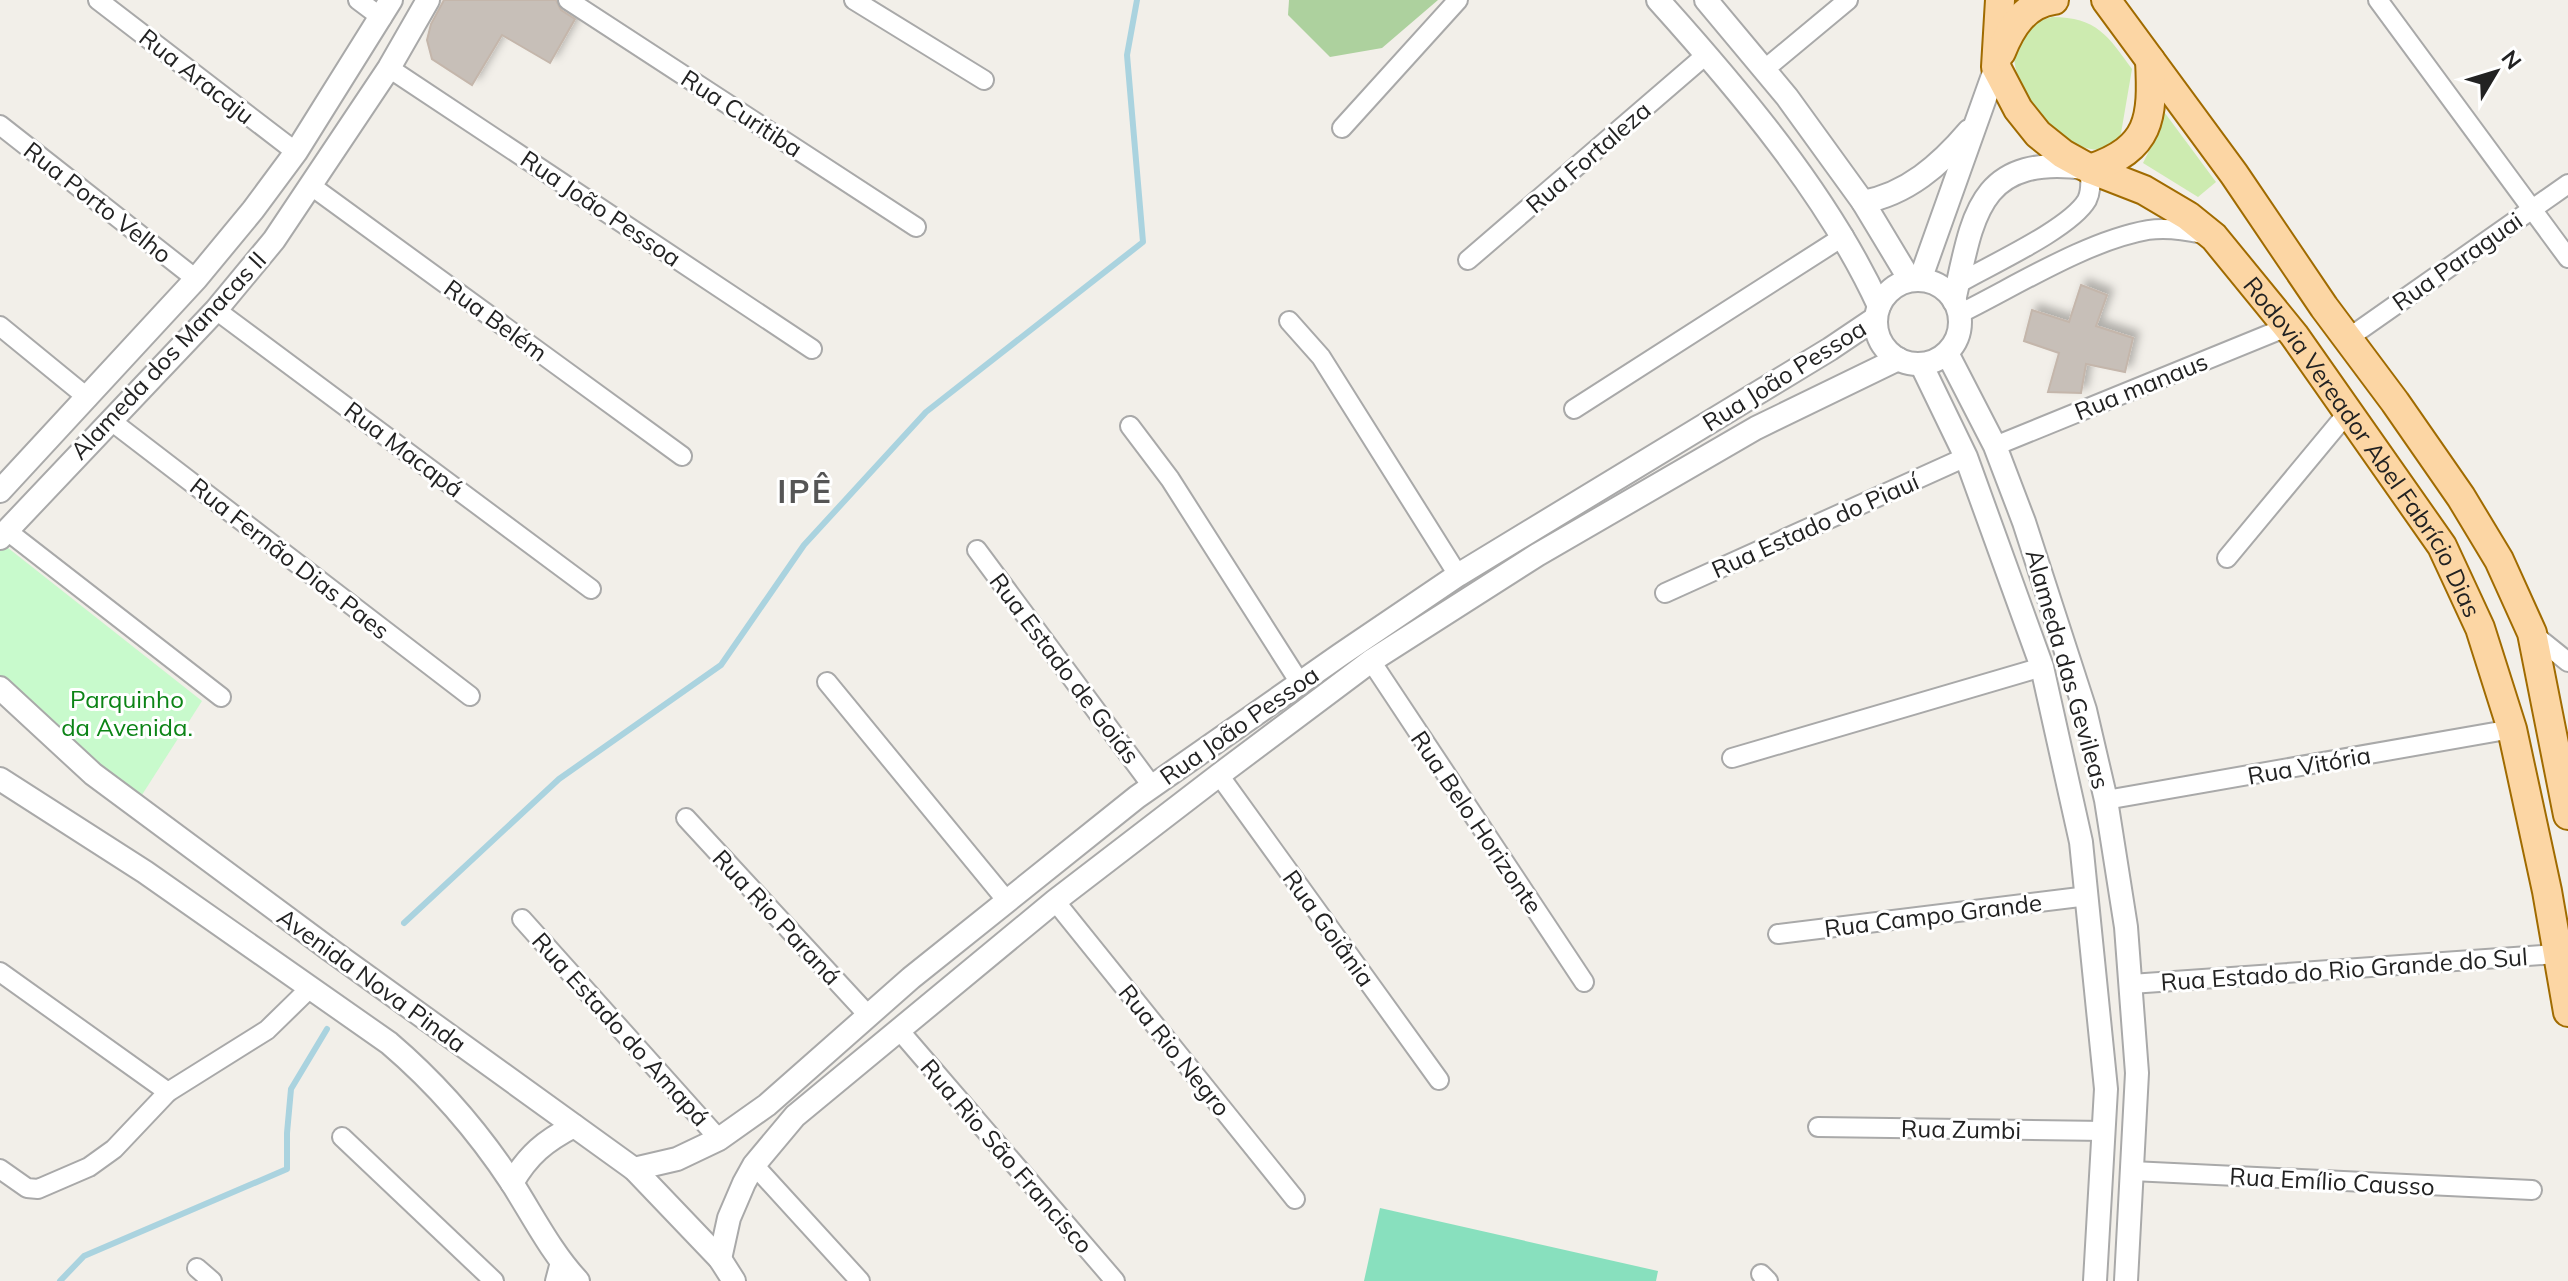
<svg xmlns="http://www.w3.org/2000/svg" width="2568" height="1281" viewBox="0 0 2568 1281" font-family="Mulish,sans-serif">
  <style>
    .grass { fill: #cdebb0 }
    .forest { fill: #add19e }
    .park { fill: #c8facc }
    .pitch { fill: #88e0be }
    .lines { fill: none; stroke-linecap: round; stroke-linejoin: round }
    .stream { stroke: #aad3df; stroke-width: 6 }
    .building { fill: #c7bfb8; stroke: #c4b6ab; stroke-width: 2; filter: url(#shadow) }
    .minor-casing { stroke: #a9a9a9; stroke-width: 22 }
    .tertiary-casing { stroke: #a9a9a9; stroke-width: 26 }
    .primary-casing { stroke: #a06b00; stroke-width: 32 }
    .minor { stroke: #fff; stroke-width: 18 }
    .tertiary { stroke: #fff; stroke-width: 22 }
    .primary { stroke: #fcd6a4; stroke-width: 28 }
    .labels { text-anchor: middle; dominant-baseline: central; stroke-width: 6; stroke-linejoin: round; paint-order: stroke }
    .street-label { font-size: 24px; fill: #222; stroke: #fff }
    .park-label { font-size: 24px; fill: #0c8416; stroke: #fff }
    .district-label { font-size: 32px; font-weight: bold; letter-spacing: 2px; fill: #555; stroke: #fff }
  </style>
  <defs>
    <filter id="shadow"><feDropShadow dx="6" dy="-6" stdDeviation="4" flood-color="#0004"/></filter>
  </defs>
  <rect width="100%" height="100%" fill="#f2efe9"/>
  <g class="grass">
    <path d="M2052 17C2097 17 2108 36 2132 69L2120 139C2116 142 2110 148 2105 149 2061 158 1994 74 2020 35 2026 25 2041 20 2052 17Z"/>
    <polygon points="2159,105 2216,182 2198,197 2143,163 2156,137"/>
  </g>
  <polygon class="forest" points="1289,0 1438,0 1382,48 1330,57 1288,15"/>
  <polygon class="park" points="3,544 202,701 140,798 0,678 0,548"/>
  <polygon class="pitch" points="1380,1208 1658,1271 1656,1281 1364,1281"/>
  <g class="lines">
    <g class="stream">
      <polyline points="404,923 559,779 721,665 804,545 926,412 1143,242 1127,55 1137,0"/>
      <polyline points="60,1281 84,1256 287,1169 287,1133 291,1089 327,1029"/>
    </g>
  </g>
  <g class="building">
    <polygon points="444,0 556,0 561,10 575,19 550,63 502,35 472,85 432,59 427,40 431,24"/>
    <polygon points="2081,285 2107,295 2096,326 2133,338 2125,372 2086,364 2081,393 2048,392 2059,353 2024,341 2032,310 2069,322"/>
  </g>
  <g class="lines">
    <g class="minor-casing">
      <g id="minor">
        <polyline points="98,0 296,152"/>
        <polyline points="358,0 382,18"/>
        <polyline points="568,0 916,227"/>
        <polyline points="854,0 984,80"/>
        <polyline points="2378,0 2568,258"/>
        <polyline points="389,68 812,349"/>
        <polyline points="1765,69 1848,0"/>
        <polyline points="0,125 196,279"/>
        <polyline points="1342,128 1458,0"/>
        <polyline points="310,185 682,456"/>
        <polyline points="1468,260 1707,54"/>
        <path d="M1959 283C1990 265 2070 229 2087 200 2092 190 2090 180 2090 169"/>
        <polyline points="216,310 591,589"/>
        <path d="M1959 314C2016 286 2086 241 2148 230 2167 227 2185 230 2203 234"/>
        <polyline points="1289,321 1321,357 1458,575"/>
        <polyline points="0,326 88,398"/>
        <polyline points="2347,339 2568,184"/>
        <polyline points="1574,409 1844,236"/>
        <polyline points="110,420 470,696"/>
        <polyline points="1130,426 1170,479 1300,683"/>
        <polyline points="1995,446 2287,327"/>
        <polyline points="6,530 221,697"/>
        <polyline points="977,550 1152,786"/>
        <polyline points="2227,558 2349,411"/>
        <polyline points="1665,593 1966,457"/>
        <polyline points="2532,633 2568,662"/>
        <polyline points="1371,661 1584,982"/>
        <polyline points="827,682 1007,901"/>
        <polyline points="1732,758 2042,667"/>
        <polyline points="1219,775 1439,1080"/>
        <polyline points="2106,800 2512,729"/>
        <polyline points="686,818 868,1015"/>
        <polyline points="1055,901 1295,1199"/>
        <polyline points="522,919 719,1139"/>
        <polyline points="1778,934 2088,896"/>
        <polyline points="0,972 168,1092"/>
        <polyline points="2131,984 2556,954"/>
        <polyline points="899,1030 1115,1281"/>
        <polyline points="1818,1127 2105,1131"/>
        <polyline points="342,1137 494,1281"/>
        <polyline points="754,1165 860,1281"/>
        <polyline points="0,1169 27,1188 38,1189 89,1167 114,1149 168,1092 267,1030 310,988"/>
        <polyline points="2132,1171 2532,1190"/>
        <polyline points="197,1268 212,1281"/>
        <polyline points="1761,1274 1768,1281"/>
        <polyline points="555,1281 560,1262"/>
      </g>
    </g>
    <g class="tertiary-casing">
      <g id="tertiary">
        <path d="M1658 0C1739 90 1828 195 1879 306"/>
        <polyline points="1706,0 1787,97 1863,202 1910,280"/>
        <path d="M1863 202C1907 194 1940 165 1969 131"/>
        <polyline points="1920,280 1996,67"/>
        <circle cx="1918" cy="322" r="42"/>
        <path d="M1954 301C1973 217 1977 154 2085 168"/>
        <polyline points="1947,353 1995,446 2024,522 2085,710 2106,800 2126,927 2137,1073 2126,1281"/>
        <polyline points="1921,364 1966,457 2042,667 2081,842 2106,1089 2095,1281"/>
        <polyline points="0,491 196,279 253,210 296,152 391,0"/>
        <polyline points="0,538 216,310 274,240 389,68 428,0"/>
        <polyline points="0,688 93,774 329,949 634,1169 720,1259 734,1281"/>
        <path d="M0 779 145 872 389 1043C437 1084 477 1130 512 1183 533 1216 551 1252 578 1281"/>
        <polyline points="634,1169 677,1159 719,1139 767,1105 911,978 1137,797 1340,655 1458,575 1830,349 1876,318"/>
        <path d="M512 1183C528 1155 545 1141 574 1126"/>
        <polyline points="720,1259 729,1218 744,1183 754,1165 795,1116 1055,901 1219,775 1371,661 1537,555 1756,428 1898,359"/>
      </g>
    </g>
    <g class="primary-casing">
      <g id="primary">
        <path id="s1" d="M2000 0 1996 67 2018 109 2038 134 2063 154 2090 169 2144 190 2188 216 2214 237 2294 335 2442 546 2480 628 2512 729 2547 891 2568 1012"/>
        <polyline points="2106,0 2234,174 2324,307 2395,402 2461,497 2499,560 2532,633 2568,815"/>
        <path d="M2001 52C2011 27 2025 4 2054 0"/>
        <path d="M2090 169C2151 148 2153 119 2150 60"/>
      </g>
    </g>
    <use href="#minor" class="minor"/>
    <use href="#tertiary" class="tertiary"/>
    <use href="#primary" class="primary"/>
  </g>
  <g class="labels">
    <g class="street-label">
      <text transform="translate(197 76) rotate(38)">Rua Aracaju</text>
      <text transform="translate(742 113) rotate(33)">Rua Curitiba</text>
      <text transform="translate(1588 157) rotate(-41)">Rua Fortaleza</text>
      <text transform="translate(98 202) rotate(38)">Rua Porto Velho</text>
      <text transform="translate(601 208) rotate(34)">Rua João Pessoa</text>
      <text transform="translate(2457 261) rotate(-35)">Rua Paraguai</text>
      <text transform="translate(496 320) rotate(36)">Rua Belém</text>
      <text transform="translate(168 355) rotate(-47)">Alameda dos Manacas II</text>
      <text transform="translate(1784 375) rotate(-32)">Rua João Pessoa</text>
      <text transform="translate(2141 386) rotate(-22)">Rua manaus</text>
      <text transform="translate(404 449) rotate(37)">Rua Macapá</text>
      <text stroke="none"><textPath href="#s1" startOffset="610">Rodovia Vereador Abel Fabrício Dias</textPath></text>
      <text transform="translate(1815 525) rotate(-24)">Rua Estado do Piauí</text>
      <text transform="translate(290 558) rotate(38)">Rua Fernão Dias Paes</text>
      <text transform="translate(1065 668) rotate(53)">Rua Estado de Goiás</text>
      <text transform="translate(2068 669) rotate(74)">Alameda das Gevileas</text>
      <text transform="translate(1239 725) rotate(-35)">Rua João Pessoa</text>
      <text transform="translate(2309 765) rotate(-10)">Rua Vitória</text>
      <text transform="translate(1477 822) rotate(56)">Rua Belo Horizonte</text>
      <text transform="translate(1933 915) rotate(-7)">Rua Campo Grande</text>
      <text transform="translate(777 917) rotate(47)">Rua Rio Paraná</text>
      <text transform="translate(1329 928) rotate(54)">Rua Goiânia</text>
      <text transform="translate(2344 969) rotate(-4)">Rua Estado do Rio Grande do Sul</text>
      <text transform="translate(372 980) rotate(36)">Avenida Nova Pinda</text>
      <text transform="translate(621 1029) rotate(48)">Rua Estado do Amapá</text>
      <text transform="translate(1175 1050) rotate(51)">Rua Rio Negro</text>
      <text transform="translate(1961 1129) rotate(1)">Rua Zumbi</text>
      <text transform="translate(1007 1156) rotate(49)">Rua Rio São Francisco</text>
      <text transform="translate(2332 1181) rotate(3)">Rua Emílio Causso</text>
    </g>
    <g class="park-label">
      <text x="127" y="699">Parquinho<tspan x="127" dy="28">da Avenida.</tspan></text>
    </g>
    <g class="district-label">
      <text x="805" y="491">IPÊ</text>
    </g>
  </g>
  <g transform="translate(2496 72) rotate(52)" stroke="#ffffff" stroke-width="6" paint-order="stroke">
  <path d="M0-6L14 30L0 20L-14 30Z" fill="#222222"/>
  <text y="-12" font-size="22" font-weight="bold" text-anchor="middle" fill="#222222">N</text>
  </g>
</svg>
